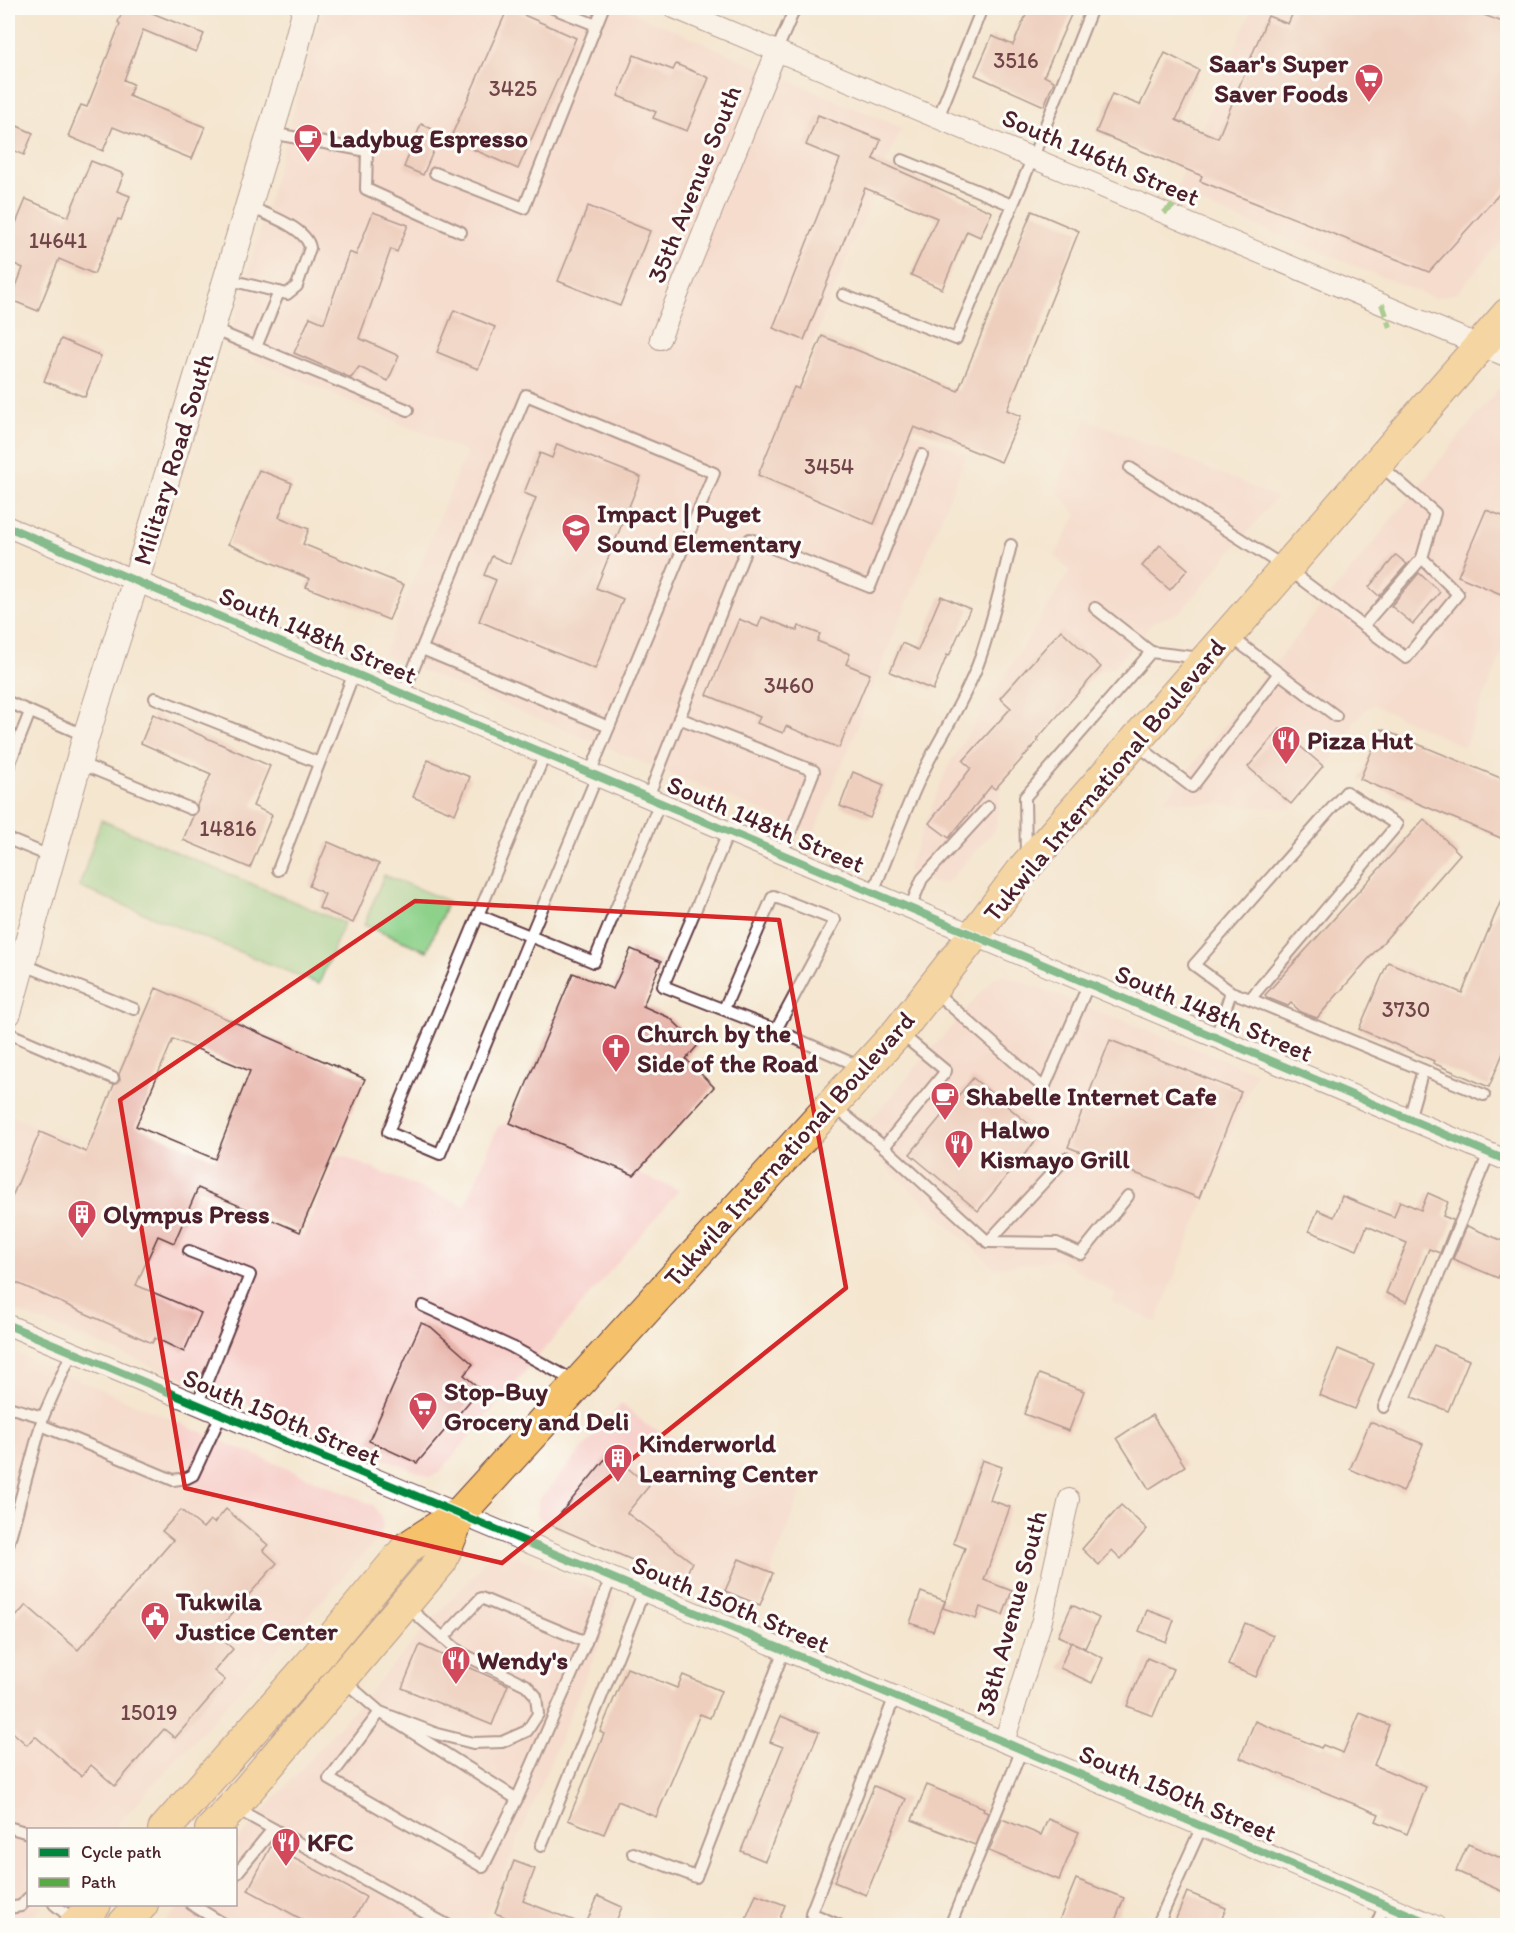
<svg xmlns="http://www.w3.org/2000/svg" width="1515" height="1933" viewBox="0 0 1515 1933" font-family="Itim,sans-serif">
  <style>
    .built { fill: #f7d0cb }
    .green { fill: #8dd18a; stroke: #6c785a; stroke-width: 1.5 }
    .building { fill: #e7b3a9; fill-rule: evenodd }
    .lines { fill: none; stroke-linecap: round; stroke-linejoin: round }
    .service-casing { stroke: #643d44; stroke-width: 14 }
    .minor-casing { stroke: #643d44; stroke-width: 22 }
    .tertiary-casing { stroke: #643d44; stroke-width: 28 }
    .primary-casing { stroke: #643d44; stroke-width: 34 }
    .service { stroke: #fff; stroke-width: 10 }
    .minor { stroke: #fff; stroke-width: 20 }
    .tertiary { stroke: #fff; stroke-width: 26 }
    .primary { stroke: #f5c16b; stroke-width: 32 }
    .quiet { stroke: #57aa44; stroke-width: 6; stroke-dasharray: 12 6; stroke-linecap: butt }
    .cycleway-casing { stroke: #fdfcf7; stroke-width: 11 }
    .cycleway { stroke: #00873e; stroke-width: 8 }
    .marked { fill: none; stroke: #d62828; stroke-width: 4.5; stroke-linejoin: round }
    .labels { text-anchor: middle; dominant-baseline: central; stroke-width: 6; stroke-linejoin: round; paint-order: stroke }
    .number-label { font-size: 22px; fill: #71444a }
    .poi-label { font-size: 26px; font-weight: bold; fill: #4a1f2b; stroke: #fdfcf7; text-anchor: start }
    .street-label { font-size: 26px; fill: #4a1f2b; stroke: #fdfcf7 }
  </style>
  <rect width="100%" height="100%" fill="#fdfcf7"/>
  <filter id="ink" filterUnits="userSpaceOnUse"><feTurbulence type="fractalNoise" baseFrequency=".0167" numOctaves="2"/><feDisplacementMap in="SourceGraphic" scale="12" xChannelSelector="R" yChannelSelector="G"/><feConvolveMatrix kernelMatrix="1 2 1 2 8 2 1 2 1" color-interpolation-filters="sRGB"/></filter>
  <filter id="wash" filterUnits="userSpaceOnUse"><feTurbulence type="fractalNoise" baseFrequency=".008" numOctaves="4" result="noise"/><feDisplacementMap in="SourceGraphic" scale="24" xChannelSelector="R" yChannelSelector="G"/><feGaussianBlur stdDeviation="1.35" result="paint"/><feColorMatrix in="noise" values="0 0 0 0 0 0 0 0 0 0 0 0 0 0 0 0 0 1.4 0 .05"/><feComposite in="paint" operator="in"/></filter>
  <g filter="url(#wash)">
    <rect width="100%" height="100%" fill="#f4e6cf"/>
    <g class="built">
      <polygon points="323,8 623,8 901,128 796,384 967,454 814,833 383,655 466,452 227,348"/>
      <polygon points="1241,8 1507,8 1507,234 1457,293 1434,298 1175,193 1250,12"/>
      <polygon points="1507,386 1507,640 1464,747 1372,704 1354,722 1345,744 1291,809 1163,801 1498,389"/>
      <polygon points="1086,418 1277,497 1181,611 1153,622 1114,667 1097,671 1002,783 996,828 946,883 934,883 907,871 947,768 1070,571 1055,556 1077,515 1056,491"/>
      <polygon points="1003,974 1256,1072 1156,1322 1112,1303 1116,1294 1059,1260 994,1268 855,1138 994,978"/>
      <polygon points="8,1114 303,1237 337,1154 465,1206 498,1126 509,1122 679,1190 439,1473 430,1477 8,1308"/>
      <polygon points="8,1350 373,1505 381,1517 383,1527 378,1539 113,1829 28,1830 28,1904 44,1905 25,1926 8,1925"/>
      <polygon points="622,1403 646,1425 802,1489 756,1612 546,1524 537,1515 538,1501"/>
      <polygon points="516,1555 618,1598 483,1925 162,1926 181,1905 236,1904 236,1843 484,1562 492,1557"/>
    </g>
    <g class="green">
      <polygon points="101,820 344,923 319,984 79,887"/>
      <polygon points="384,875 448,901 427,951 364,925"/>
    </g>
    <g id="blocks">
      <g class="building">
        <polygon points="124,8 140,8 204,34 196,52 143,30 124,80 133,84 129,96 205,127 192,159 113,127 103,151 68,136 81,105 87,107 120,24 118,22"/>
        <polygon points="508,8 576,38 518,169 450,139"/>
        <polygon points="1029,8 1074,8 1044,76 1054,81 1044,106 975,75 992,36 1013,45"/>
        <polygon points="1295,8 1422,8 1428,9 1479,8 1481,14 1508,24 1508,184 1429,272 1200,181 1202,176 1096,132 1112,94 1140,105 1165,53 1199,70 1176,120 1218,138 1268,16 1288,24"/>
        <polygon points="634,55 673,70 676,64 709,78 687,131 653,118 656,112 618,96"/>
        <polygon points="818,115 881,140 873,159 992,212 980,237 967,231 942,289 911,275 937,218 865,188 804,340 773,328 840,159 806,145"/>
        <polygon points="8,122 33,133 24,155 8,148"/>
        <polygon points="421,124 441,133 423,175 404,167"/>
        <polygon points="91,161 124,174 117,191 130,196 121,220 118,219 94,274 59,259 38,311 11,300 23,268 8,261 8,225 14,228 26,199 68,217"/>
        <polygon points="588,206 650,231 620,306 558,281"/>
        <polygon points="1032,211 1079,231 1007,410 1021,416 1001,462 914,427 874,524 758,475 794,387 799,389 822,336 958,391"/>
        <polygon points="373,212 408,225 397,252 391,249 359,338 399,356 388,381 359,367 351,378 294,353 310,317 324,323 349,252 356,255"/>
        <polygon points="454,310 495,327 478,369 437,352"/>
        <polygon points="61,339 101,356 85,397 44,381"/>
        <polygon points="557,444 641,477 596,588 623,599 595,669 479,621 496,580 484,575 492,556 510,564 536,498 524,493 540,453 552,458"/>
        <polygon points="259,470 292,483 279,517 309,529 303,544 404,585 389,620 306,587 310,579 228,544"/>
        <polygon points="1486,510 1508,518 1508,597 1458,576"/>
        <polygon points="1160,545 1188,569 1170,590 1142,566"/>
        <polygon points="1396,555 1407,564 1379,596 1369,587"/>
        <polygon points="1419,573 1440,592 1413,624 1391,606"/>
        <polygon points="941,596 970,609 949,656 947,655 933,690 890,672 902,643 918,650"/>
        <polygon points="762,617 797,631 799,626 820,634 817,641 850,654 846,664 870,674 839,748 786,726 783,733 757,723 760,717 707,695 739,619 758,627"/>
        <polygon points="1061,630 1101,667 1037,739 1038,741 995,789 991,786 949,838 929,823 971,768 963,761 1011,708 1000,698"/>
        <polygon points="153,714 270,766 253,806 272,815 250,868 183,840 193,816 198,811 197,805 211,774 141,743"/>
        <polygon points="1280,729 1323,766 1291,804 1248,767"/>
        <polygon points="1381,729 1508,781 1508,841 1360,779"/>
        <polygon points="428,760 470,777 455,814 413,797"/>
        <polygon points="853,772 884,785 870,818 840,806"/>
        <polygon points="1424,819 1460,854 1317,1018 1301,1012 1291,1003 1288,1006 1268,998 1265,995"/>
        <polygon points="328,842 379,864 353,923 319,908 325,894 309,886"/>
        <polygon points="1508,884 1508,1041 1489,1087 1433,1063 1434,1061 1359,1029 1388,962 1462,993"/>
        <polygon points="631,949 661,962 643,1006 670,1018 698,1045 686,1059 714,1087 634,1175 510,1123 573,973 613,989"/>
        <path d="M156 988 365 1079 300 1232 198 1188 174 1243 158 1236 136 1285 201 1313 184 1352 155 1338 152 1343 8 1279V1206L40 1132 86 1152 114 1085 120 1080 119 1074ZM173 1039 250 1071 215 1159 136 1126Z"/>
        <polygon points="1110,1040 1241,1092 1199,1198 1068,1147"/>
        <polygon points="973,1078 1041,1134 978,1211 910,1154"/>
        <polygon points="1428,1193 1448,1202 1443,1216 1453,1220 1440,1253 1429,1249 1407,1302 1386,1293 1407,1243 1367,1226 1357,1250 1309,1231 1318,1210 1334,1217 1342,1196 1394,1217 1400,1201 1421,1210"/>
        <polygon points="1467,1226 1508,1243 1508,1255 1498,1278 1453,1259"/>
        <polygon points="421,1323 431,1327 473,1364 464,1375 480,1389 417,1463 369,1441"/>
        <polygon points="1434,1345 1469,1360 1448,1411 1412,1397"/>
        <polygon points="1338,1349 1374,1364 1355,1409 1319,1395"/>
        <polygon points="1039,1374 1084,1391 1069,1431 1024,1414"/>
        <polygon points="1152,1415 1185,1466 1149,1489 1117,1438"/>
        <polygon points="1370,1422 1423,1444 1403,1492 1350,1469"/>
        <polygon points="610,1453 649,1486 627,1513 692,1562 683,1582 551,1525"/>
        <polygon points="982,1460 1002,1467 990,1500 1010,1507 984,1580 1012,1591 1003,1615 980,1607 976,1619 943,1608 965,1548 953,1543"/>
        <polygon points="1121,1505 1147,1529 1121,1559 1112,1550 1099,1565 1082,1549"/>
        <polygon points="226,1509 268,1545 263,1550 277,1563 215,1633 233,1649 214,1671 225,1680 175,1738 164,1729 115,1786 91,1765 81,1776 35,1736 27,1745 8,1728 8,1626 26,1605 78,1650 173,1540 162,1531 181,1510 203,1528 210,1520 214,1523"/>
        <polygon points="739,1559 773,1573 760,1605 725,1591"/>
        <polygon points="921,1592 945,1601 933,1631 910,1623"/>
        <polygon points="1072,1605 1099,1618 1085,1648 1058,1636"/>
        <polygon points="1147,1610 1174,1620 1166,1642 1139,1631"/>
        <polygon points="1245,1623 1273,1635 1256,1677 1228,1665"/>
        <polygon points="1071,1642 1103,1658 1092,1683 1060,1668"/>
        <polygon points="420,1645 508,1685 492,1725 402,1688"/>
        <polygon points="1147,1658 1173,1669 1153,1716 1127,1706"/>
        <polygon points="627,1668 677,1688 683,1675 721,1691 710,1718 700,1714 656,1817 618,1801 604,1834 568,1820 604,1734 600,1732"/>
        <polygon points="1360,1713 1389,1725 1374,1765 1426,1787 1407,1834 1376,1821 1379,1814 1240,1758 1255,1721 1321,1748 1323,1745 1343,1753"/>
        <polygon points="781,1716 819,1732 765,1861 741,1851 783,1747 770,1742"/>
        <polygon points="927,1785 984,1808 983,1811 988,1813 975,1845 912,1820"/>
        <polygon points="874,1786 906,1799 866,1895 834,1882"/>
        <polygon points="1002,1819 1041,1835 1048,1819 1079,1832 1059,1880 989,1851"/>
        <polygon points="1468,1844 1508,1861 1508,1894 1456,1871"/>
        <polygon points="271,1846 366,1897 350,1926 314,1926 248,1890"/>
        <polygon points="514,1861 535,1869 523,1901 583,1924 583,1926 528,1926 495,1913"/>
        <polygon points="1076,1879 1124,1898 1113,1926 1070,1926 1059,1921"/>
        <polygon points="1187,1892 1226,1908 1219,1926 1173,1926"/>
        <polygon points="756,1894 785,1905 777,1926 743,1926"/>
        <polygon points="598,1896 622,1907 614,1926 585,1926"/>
      </g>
    </g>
  </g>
  <g filter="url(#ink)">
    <use href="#blocks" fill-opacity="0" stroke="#643d44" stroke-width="1.5"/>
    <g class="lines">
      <g class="service-casing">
        <g id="service">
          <polyline points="553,8 596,25"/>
          <polyline points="777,50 795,8"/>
          <polyline points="938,118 982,8"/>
          <polyline points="271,133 367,151 366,189 461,232"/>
          <polyline points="902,160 1012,205"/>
          <polyline points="435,173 524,208 603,8"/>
          <path d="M226 279 287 294 297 286 310 248C307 228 266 214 249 207"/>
          <polyline points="843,295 956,339 1033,157 1092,8"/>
          <polyline points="212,329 408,410"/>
          <polyline points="256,347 279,292"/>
          <polyline points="1130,468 1286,568 1406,658 1458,594 1422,558 1435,513 1380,465"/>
          <polyline points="1095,608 1151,652"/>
          <polyline points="1363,626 1422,558"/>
          <polyline points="1230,636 1336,716"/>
          <polyline points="422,649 609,727"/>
          <polyline points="403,694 526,395 714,473 590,773"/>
          <polyline points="155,698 319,763"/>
          <polyline points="8,702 86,736"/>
          <polyline points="679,718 814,771 782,854"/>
          <polyline points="1136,744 1192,787 1279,673"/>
          <polyline points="545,754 388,1132 440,1154 597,776"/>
          <polyline points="79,763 191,809"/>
          <polyline points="8,768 30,712"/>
          <polyline points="648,797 750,539 870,587 922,455"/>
          <polyline points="729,831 663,986 776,1030 861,1067"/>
          <polyline points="8,839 52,857"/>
          <polyline points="1026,857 1025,797 1151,652 1201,658"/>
          <polyline points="278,870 354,673"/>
          <path d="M873 892C890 851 905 809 924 770 942 734 964 701 978 664 992 625 1001 585 1011 545"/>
          <polyline points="910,908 922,879 988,807"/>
          <polyline points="478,915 594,962 660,802"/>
          <polyline points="22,964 134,1009"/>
          <polyline points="934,991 1044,1088 1089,983"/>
          <polyline points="1250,999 1484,1095"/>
          <polyline points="724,1009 773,896 835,920 776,1030"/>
          <polyline points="8,1033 113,1078"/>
          <polyline points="1216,1037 1231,992 1194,965 1346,792 1397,825 1250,999 1231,992"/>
          <polyline points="835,1107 884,1147 988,1242 1057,1243 1081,1254 1128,1196"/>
          <polyline points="1409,1119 1423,1070"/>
          <polyline points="884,1147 946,1071 900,1033"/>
          <polyline points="988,1242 1066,1158"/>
          <polyline points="189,1251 250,1275 197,1405"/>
          <polyline points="423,1306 512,1347 576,1382"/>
          <polyline points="8,1407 43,1417"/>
          <polyline points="1384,1407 1489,1153"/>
          <polyline points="41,1425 173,1480 187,1478 193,1475 221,1415"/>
          <polyline points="8,1545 43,1417 72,1352"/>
          <polyline points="443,1638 481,1598 586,1642"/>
          <polyline points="343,1680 380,1712 517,1799 483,1867 329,1779 380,1712 437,1734 473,1743 502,1742 527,1731 538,1714 536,1696 526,1685 461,1653 405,1605"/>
          <polyline points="517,1799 586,1642 611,1577"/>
          <polyline points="237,1809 449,1926"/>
          <polyline points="8,1827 28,1833"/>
          <polyline points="541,1846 644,1591"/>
          <polyline points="633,1853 696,1877 784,1650"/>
          <polyline points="236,1874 273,1829"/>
          <polyline points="54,1904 75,1921"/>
          <polyline points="191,1904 227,1926"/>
          <polyline points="8,1908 21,1906 28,1898"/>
          <polyline points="841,1926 811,1913 895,1696"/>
          <polyline points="950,1926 1022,1749"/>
          <polyline points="1157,1926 1202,1826"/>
          <polyline points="1376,1926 1385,1904"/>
        </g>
      </g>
      <g class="minor-casing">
        <g id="minor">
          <polyline points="674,8 1508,357"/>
          <polyline points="660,339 777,50"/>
          <polyline points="8,527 1508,1161"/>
          <polyline points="8,1325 1004,1742 1436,1926"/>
          <polyline points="1004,1742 1042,1620 1069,1499"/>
        </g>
      </g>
      <g class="tertiary-casing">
        <polyline id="tertiary" points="8,1013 86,736 136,580 292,61 306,8"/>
      </g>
      <g class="primary-casing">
        <g id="primary">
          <polyline points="164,1830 310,1665 408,1547 460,1513 898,1032 974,935 1026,866 1508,314"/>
          <polyline points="211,1830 233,1807 441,1561 460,1513"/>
          <polyline points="74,1926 95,1904"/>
          <polyline points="122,1926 142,1904"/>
        </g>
      </g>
      <use href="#service" class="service"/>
      <use href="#minor" class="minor"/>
      <use href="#tertiary" class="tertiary"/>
      <use href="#primary" class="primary"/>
      <g class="quiet">
        <polyline points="1164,213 1183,198"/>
        <polyline points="1382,304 1390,327"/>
      </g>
      <g class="cycleway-casing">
        <g id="cycleway">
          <polyline points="8,527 1508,1161"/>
          <polyline points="8,1325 1004,1742 1436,1926"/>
        </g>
      </g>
      <use href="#cycleway" class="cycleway"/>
    </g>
  </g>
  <path d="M0 0H1515V1933H0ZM415 901 779 920 846 1288 502 1563 185 1488 120 1100Z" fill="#f4e6cf" fill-opacity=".55" fill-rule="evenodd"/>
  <path class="marked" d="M415 901 779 920 846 1288 502 1563 185 1488 120 1100Z"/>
  <defs>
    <g id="supermarket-pin" transform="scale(1.5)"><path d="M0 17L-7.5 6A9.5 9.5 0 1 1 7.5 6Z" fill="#d1495b" stroke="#fdfcf7"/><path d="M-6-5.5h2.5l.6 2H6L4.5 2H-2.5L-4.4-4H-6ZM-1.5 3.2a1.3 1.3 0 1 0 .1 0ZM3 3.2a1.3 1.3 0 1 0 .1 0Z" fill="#fff"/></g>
    <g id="cafe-pin" transform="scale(1.5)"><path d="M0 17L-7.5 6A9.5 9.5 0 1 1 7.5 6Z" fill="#d1495b" stroke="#fdfcf7"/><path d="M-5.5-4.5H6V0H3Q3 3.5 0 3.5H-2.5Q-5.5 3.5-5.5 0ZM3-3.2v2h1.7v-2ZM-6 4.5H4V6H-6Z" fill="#fff"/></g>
    <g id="school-pin" transform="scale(1.5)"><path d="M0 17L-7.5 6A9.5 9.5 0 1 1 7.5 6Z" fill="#d1495b" stroke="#fdfcf7"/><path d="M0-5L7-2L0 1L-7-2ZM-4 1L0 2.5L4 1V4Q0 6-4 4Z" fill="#fff"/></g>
    <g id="restaurant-pin" transform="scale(1.5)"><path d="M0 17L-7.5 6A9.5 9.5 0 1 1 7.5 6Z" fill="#d1495b" stroke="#fdfcf7"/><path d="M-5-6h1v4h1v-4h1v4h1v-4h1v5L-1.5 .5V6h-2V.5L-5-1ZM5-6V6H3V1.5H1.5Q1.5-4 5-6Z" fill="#fff"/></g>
    <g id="church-pin" transform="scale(1.5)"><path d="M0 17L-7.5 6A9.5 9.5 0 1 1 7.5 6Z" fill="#d1495b" stroke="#fdfcf7"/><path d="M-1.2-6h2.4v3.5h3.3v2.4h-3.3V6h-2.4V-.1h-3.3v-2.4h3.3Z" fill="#fff"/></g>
    <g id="building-pin" transform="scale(1.5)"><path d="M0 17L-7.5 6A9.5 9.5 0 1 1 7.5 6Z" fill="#d1495b" stroke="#fdfcf7"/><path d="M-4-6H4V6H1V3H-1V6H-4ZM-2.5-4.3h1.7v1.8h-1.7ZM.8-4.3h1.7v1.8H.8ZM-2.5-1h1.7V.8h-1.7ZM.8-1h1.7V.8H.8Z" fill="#fff"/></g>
    <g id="civic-pin" transform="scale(1.5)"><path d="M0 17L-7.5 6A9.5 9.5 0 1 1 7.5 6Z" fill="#d1495b" stroke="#fdfcf7"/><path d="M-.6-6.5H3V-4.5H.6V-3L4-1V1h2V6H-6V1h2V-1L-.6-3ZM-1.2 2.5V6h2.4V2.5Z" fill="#fff"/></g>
  </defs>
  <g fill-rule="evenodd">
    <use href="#supermarket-pin" x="1369" y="78"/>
    <use href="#cafe-pin" x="308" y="138"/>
    <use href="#school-pin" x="576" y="528"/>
    <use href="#restaurant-pin" x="1286" y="740"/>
    <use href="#church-pin" x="616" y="1048"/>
    <use href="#cafe-pin" x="945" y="1096"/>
    <use href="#restaurant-pin" x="959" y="1144"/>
    <use href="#building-pin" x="82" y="1214"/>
    <use href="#supermarket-pin" x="423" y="1406"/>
    <use href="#building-pin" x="618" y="1458"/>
    <use href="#civic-pin" x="155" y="1616"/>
    <use href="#restaurant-pin" x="456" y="1660"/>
    <use href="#restaurant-pin" x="286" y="1842"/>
  </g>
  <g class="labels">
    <g class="number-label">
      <text x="1016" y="60">3516</text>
      <text x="513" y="88">3425</text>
      <text x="58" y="240">14641</text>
      <text x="829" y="466">3454</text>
      <text x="789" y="685">3460</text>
      <text x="228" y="828">14816</text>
      <text x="1406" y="1009">3730</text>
      <text x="149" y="1712">15019</text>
    </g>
    <g class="poi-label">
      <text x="1348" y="63" text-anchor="end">Saar's Super<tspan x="1348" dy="30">Saver Foods</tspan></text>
      <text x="329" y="138">Ladybug Espresso</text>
      <text x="597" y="513">Impact | Puget<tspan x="597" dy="30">Sound Elementary</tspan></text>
      <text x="1307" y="740">Pizza Hut</text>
      <text x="637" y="1033">Church by the<tspan x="637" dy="30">Side of the Road</tspan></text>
      <text x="966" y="1096">Shabelle Internet Cafe</text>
      <text x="980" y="1129">Halwo<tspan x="980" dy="30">Kismayo Grill</tspan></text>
      <text x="103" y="1214">Olympus Press</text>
      <text x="444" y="1391">Stop-Buy<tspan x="444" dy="30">Grocery and Deli</tspan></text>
      <text x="639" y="1443">Kinderworld<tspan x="639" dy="30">Learning Center</tspan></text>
      <text x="176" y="1601">Tukwila<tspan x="176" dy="30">Justice Center</tspan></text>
      <text x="477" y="1660">Wendy's</text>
      <text x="307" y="1842">KFC</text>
    </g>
    <g class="street-label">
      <text transform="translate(1101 157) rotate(23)">South 146th Street</text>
      <text transform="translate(694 184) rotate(-68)">35th Avenue South</text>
      <text transform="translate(173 459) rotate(-73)">Military Road South</text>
      <text transform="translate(318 635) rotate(23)">South 148th Street</text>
      <text transform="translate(1104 780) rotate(-50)">Tukwila International Boulevard</text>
      <text transform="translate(766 824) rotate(23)">South 148th Street</text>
      <text transform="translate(1214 1013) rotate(23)">South 148th Street</text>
      <text transform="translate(789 1149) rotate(-48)">Tukwila International Boulevard</text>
      <text transform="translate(282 1417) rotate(23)">South 150th Street</text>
      <text transform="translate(731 1604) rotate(23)">South 150th Street</text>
      <text transform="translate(1011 1613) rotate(-75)">38th Avenue South</text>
      <text transform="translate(1178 1793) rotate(23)">South 150th Street</text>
    </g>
  </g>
  <rect width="1515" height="1933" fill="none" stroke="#fdfcf7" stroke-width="30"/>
  <rect x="27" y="1828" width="210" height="78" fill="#fdfcf7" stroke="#b5a4a5" stroke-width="1.5"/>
  <rect x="39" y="1848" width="30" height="9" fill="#00873e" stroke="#b5a4a5" stroke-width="1.5"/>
  <text x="81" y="1858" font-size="18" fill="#4a1f2b">Cycle path</text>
  <rect x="39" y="1878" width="30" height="9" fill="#57aa44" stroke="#b5a4a5" stroke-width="1.5"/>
  <text x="81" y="1888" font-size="18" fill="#4a1f2b">Path</text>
</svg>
